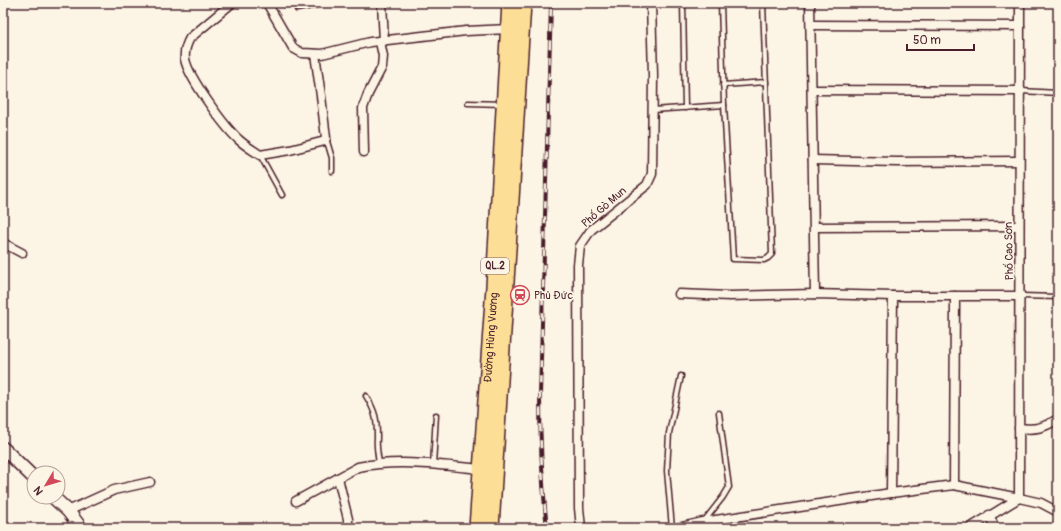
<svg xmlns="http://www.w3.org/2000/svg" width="1061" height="531" viewBox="0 0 1061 531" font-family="Pangolin,sans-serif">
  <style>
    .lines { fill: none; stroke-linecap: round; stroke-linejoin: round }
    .lane-casing { stroke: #4a1f2b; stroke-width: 7 }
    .street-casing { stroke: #4a1f2b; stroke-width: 11 }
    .secondary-casing { stroke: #4a1f2b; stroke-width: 15 }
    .highway-casing { stroke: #4a1f2b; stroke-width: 18 }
    .lane { stroke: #fcf5e5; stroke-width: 4 }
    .street { stroke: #fcf5e5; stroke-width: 8 }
    .secondary { stroke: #fcf5e5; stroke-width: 12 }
    .highway { stroke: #fcde96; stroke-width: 15 }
    .rail-casing { stroke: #4a1f2b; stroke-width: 4 }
    .rail { stroke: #fcf5e5; stroke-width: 2.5; stroke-dasharray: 8; stroke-linecap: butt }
    .labels { text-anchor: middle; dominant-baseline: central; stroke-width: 3.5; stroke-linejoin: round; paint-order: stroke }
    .shield { fill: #fcf5e5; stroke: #7f5f63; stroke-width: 1 }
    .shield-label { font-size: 10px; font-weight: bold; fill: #4a1f2b }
    .street-label { font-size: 11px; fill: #4a1f2b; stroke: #fcf5e5 }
    .poi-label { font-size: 11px; fill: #4a1f2b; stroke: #fcf5e5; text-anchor: start }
  </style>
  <rect width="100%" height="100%" fill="#fcf5e5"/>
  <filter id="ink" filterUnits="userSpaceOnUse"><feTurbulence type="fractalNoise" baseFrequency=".025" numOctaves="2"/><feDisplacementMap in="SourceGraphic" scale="8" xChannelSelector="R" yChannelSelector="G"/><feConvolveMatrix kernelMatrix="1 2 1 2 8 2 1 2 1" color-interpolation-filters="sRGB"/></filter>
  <g filter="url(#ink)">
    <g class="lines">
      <g class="lane-casing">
        <g id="lane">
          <polyline points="683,3 685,108"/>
          <polyline points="721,3 724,105"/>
          <polyline points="297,9 327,3"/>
          <polyline points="723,85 766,82"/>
          <polyline points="1021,91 1058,93"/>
          <polyline points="468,103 502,104"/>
          <polyline points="653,110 724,105 733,259 764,260 768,258 772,254 763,3"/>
          <polyline points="326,138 332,158 332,171"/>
          <polyline points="260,155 282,195"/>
          <polyline points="1021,296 1058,297"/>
          <path d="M366 396C376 412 377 420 377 438 376 446 378 455 379 464"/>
          <polyline points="433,465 436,415"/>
          <polyline points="705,520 723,497 729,487 719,413"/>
          <polyline points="672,528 667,471 669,433 681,376"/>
        </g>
      </g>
      <g class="street-casing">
        <g id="street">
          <path d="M232 3 190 38C186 45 184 51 185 59 188 77 224 126 238 139 244 145 253 150 260 155L290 150 325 141 326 138 321 96 315 54"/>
          <polyline points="267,3 293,48 302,53 322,54 370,42 466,31 509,29"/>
          <polyline points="382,3 384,41"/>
          <polyline points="810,3 815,294"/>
          <polyline points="811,25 1020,26"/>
          <polyline points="812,90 1021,91"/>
          <polyline points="364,152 363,108 368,94 382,67 383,56 380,42"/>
          <polyline points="813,160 897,162 1019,161"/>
          <polyline points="815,227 1019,226"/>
          <polyline points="3,243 22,253"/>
          <polyline points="679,294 730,296 815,294 893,296 1021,296"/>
          <path d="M1019 428C1036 430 1043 428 1058 419"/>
          <polyline points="338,478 348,519 348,528"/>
          <polyline points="954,485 955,296"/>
          <polyline points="891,493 893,296"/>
          <path d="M296 501 358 467C398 459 440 465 481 469"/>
          <polyline points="68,511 114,490 150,482"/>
          <polyline points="989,515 995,528"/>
          <polyline points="581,528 579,508 578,265 580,246 591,230 647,185 652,174 653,75 651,3"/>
          <path d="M677 528 703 522 891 493 954 485 1019 498C1020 333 1019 168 1020 3"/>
          <polyline points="970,528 1019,498 1041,503 1058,512"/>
        </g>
      </g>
      <g class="secondary-casing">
        <g id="secondary">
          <polyline points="3,448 34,478"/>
          <polyline points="53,497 68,511 81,528"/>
        </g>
      </g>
      <g class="highway-casing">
        <g id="highway">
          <path id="s1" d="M477 528 494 287 510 3"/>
          <polyline points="491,528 523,3"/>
        </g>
      </g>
      <use href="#lane" class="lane"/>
      <use href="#street" class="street"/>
      <use href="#secondary" class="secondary"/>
      <use href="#highway" class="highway"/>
      <g class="rail-casing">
        <path id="rail" d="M547 528C542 483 540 440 540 395L551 3"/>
      </g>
      <use href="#rail" class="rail"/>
    </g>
  </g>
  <defs>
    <g id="station-ring" transform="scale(1)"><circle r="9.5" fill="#fcf5e5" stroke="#d1495b" stroke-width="1.5"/><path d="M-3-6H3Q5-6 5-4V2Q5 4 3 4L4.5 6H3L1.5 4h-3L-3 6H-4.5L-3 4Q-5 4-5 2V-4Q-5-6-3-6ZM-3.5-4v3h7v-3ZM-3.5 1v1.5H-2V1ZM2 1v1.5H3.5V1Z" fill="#d1495b"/></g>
  </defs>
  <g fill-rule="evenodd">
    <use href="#station-ring" x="520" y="295"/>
  </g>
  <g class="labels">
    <rect class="shield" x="481" y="258" width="28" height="16" rx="3"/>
    <g class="shield-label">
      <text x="495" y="266">QL.2</text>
    </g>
    <g class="street-label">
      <text transform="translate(604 207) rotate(-41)">Phố Gò Mun</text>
      <text transform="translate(1009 251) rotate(-91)">Phố Cao Sơn</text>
      <text stroke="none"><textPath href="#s1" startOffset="191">Đường Hùng Vương</textPath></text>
    </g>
    <g class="poi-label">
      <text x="534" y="295">Phủ Đức</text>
    </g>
  </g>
  <rect width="1061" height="531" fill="none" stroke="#fcf5e5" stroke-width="16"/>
  <rect x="8" y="8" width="1045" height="515" fill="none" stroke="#4a1f2b" stroke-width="1.5" filter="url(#ink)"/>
  <g transform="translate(46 485) rotate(232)"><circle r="19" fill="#fcf5e5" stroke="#b59f9b"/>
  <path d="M0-3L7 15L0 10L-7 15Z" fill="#d1495b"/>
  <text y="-6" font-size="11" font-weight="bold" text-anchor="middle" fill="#4a1f2b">N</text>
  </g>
  <path d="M907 44v6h67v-6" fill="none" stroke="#4a1f2b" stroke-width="2"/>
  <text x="913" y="44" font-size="12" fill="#4a1f2b" stroke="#fcf5e5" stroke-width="3" paint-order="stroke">50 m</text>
</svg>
